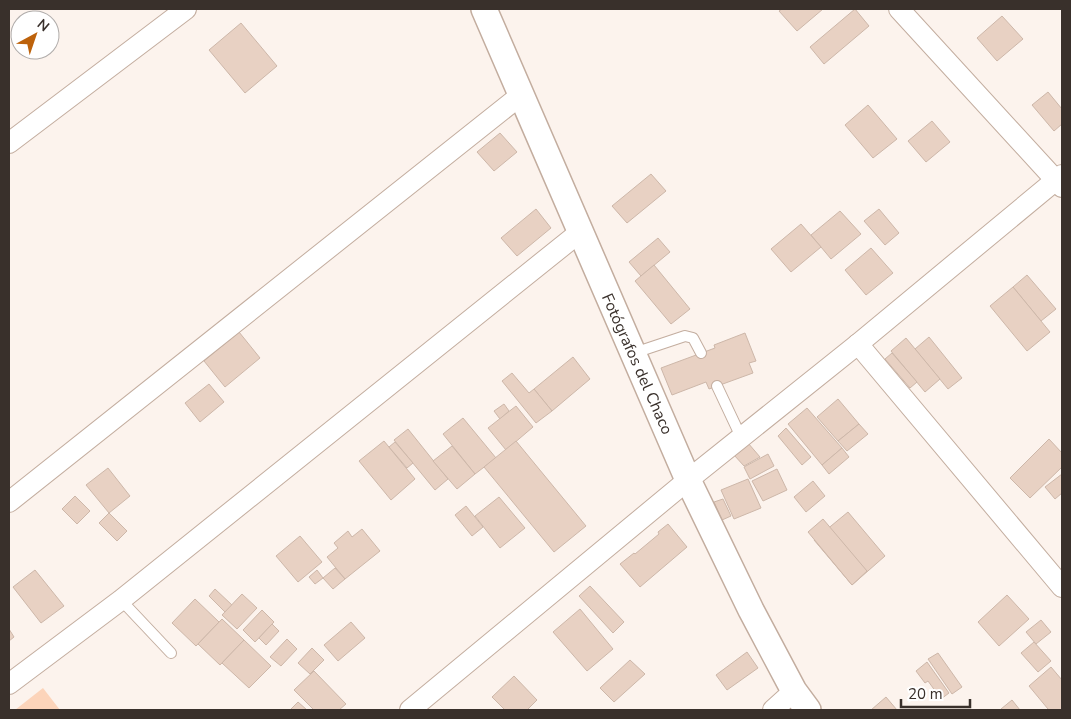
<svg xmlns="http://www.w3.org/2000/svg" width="1071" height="719" viewBox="0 0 1071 719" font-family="'Nunito Sans',sans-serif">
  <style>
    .green { fill: #fcd4ba }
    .building { fill: #e8d1c3; stroke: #cdb7a9 }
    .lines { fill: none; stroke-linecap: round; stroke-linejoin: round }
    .service-casing { stroke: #c3ad9f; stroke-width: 12 }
    .minor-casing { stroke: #c3ad9f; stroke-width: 22 }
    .tertiary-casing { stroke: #c3ad9f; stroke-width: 28 }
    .service { stroke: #fff; stroke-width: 10 }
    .minor { stroke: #fff; stroke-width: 20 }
    .tertiary { stroke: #fff; stroke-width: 25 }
    .labels { text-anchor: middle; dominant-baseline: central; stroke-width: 4.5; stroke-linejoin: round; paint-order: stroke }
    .street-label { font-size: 16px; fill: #39302b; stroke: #fff }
  </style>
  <rect width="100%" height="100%" fill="#fcf3ed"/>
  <polygon class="green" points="43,688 60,710 15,710"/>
  <g class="building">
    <polygon points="782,9 823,9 797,31 779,11"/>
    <polygon points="855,9 869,26 824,64 810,47"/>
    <polygon points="1002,16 1023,39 997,61 977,38"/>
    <polygon points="241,23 277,66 245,93 209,50"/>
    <polygon points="1048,92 1062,109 1062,124 1054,131 1032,105"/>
    <polygon points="868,105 897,139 873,158 845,125"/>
    <polygon points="932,121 950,142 926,162 908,141"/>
    <polygon points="500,133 517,152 494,171 477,152"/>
    <polygon points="651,174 666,191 627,223 612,206"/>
    <polygon points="536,209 551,228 517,256 501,238"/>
    <polygon points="879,209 899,233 885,245 864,221"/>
    <polygon points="840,211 861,234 831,259 811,235"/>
    <polygon points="801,224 821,247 791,272 771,249"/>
    <polygon points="658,238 670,252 641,276 629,262"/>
    <polygon points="871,248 893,273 866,295 845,270"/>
    <polygon points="654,265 690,309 671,324 635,281"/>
    <polygon points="1027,275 1056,309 1041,321 1013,287"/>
    <polygon points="1013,287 1050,332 1027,351 990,306"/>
    <polygon points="239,332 260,358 225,387 204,361"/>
    <polygon points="745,333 756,361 749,363 753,373 709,389 706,382 672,395 661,368 715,348 714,345"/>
    <polygon points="929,337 962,378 948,389 915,349"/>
    <polygon points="906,338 940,379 925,392 891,351"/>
    <polygon points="892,353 917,382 910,388 885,359"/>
    <polygon points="573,357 590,379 552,411 534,389"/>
    <polygon points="512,373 529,393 534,389 552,411 536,423 502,381"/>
    <polygon points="209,384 224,402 200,422 185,403"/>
    <polygon points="838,399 859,424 838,441 817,417"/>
    <polygon points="504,404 509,411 500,419 494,411"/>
    <polygon points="516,406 533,427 506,450 488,428"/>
    <polygon points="807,408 842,448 822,465 788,424"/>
    <polygon points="463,418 496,458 475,474 443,434"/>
    <polygon points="859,424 868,434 847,451 838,441"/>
    <polygon points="786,428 811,457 802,465 778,436"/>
    <polygon points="408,429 448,479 435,490 394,440"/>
    <polygon points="1049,439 1062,453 1062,467 1030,498 1010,478"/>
    <polygon points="384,441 415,479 391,500 359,461"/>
    <polygon points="516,441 586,526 554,552 484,467"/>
    <polygon points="395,442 413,463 407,468 389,447"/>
    <polygon points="748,443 760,457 744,466 734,455"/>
    <polygon points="452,446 475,474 457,489 433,461"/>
    <polygon points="842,448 849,457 829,474 822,465"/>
    <polygon points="768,454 774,466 750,479 744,467"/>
    <polygon points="108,468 130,496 109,513 86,485"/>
    <polygon points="777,469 787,490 763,501 752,481"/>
    <polygon points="1062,474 1062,493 1055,499 1045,487"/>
    <polygon points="748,479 761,508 734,519 721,490"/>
    <polygon points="813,481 825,496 806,512 794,497"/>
    <polygon points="75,496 90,511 77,524 62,509"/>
    <polygon points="499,497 525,528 500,548 475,516"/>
    <polygon points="723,499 731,516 722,520 714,502"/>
    <polygon points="466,506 483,527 472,536 455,515"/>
    <polygon points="848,512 885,556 852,585 814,540"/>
    <polygon points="109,513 127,531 117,541 99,523"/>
    <polygon points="823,519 867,571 852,585 808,532"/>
    <polygon points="668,524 687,547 640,587 620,564 634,553 635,554 659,534 658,532"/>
    <polygon points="362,529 380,551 345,579 327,557 338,548 334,543 348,531 352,537"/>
    <polygon points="300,536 322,562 298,582 276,556"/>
    <polygon points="335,568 345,579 333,589 323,578"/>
    <polygon points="35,570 64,606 41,623 13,587"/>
    <polygon points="317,570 323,578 315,584 309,577"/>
    <polygon points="590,586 624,622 613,633 579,596"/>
    <polygon points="215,589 232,605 225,612 209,596"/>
    <polygon points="242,594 257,608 237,629 222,615"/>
    <polygon points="1007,595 1029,619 999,646 978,622"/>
    <polygon points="195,599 219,622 196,646 172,623"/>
    <polygon points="580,609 613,649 587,671 553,632"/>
    <polygon points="262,610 274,622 255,642 243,630"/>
    <polygon points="222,619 244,640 220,665 198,644"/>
    <polygon points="1041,620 1051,632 1036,644 1026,632"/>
    <polygon points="351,622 365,638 338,661 324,645"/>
    <polygon points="272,624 279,631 266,645 259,638"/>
    <polygon points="9,629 14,637 9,641"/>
    <polygon points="287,639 297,649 281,666 270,657"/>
    <polygon points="244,640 271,666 249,688 222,663"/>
    <polygon points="1034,642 1051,661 1038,672 1021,653"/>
    <polygon points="312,648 324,660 310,674 298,663"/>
    <polygon points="747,652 758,668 727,690 716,675"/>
    <polygon points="938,653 962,687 952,694 928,659"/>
    <polygon points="630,660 645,674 614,702 600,688"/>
    <polygon points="927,662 949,693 941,699 928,681 925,683 916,671"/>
    <polygon points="1051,667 1062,680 1062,710 1046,710 1048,709 1029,686"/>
    <polygon points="314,671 346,704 339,710 314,710 294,690"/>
    <polygon points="514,676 537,700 527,710 505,710 492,697"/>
    <polygon points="886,697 897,710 871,710"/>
    <polygon points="1012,700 1020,710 1003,710 1001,709"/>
    <polygon points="298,702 307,710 290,710"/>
  </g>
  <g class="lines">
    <g class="service-casing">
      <g id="service">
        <polyline points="634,353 685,336 693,338 701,353"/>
        <polyline points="717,386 741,437"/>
        <polyline points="121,600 171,653"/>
      </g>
    </g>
    <g class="minor-casing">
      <g id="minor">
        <polyline points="899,9 1062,187"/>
        <polyline points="9,143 186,9"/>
        <polyline points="858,344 1062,587"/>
        <polyline points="9,502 521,95"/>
        <polyline points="9,684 121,600 580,232"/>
        <polyline points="410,710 688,480 858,344 1062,175"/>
        <polyline points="773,710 794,691"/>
      </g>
    </g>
    <g class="tertiary-casing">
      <polyline id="tertiary" points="484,9 688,480 751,610 794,691 808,710"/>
    </g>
    <use href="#service" class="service"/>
    <use href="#minor" class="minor"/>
    <use href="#tertiary" class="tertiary"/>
  </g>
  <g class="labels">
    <g class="street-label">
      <text transform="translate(637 364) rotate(66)">Fotógrafos del Chaco</text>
    </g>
  </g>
  <rect width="1071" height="719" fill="none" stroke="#39302b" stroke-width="20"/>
  <g transform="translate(35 35) rotate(40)"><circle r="24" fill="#ffffff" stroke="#b0acaa"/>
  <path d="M0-4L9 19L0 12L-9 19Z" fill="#bd620b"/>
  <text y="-8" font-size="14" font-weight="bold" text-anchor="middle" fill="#39302b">N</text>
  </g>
  <path d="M901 699v8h69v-8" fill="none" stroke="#39302b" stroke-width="2.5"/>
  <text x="908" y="699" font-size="15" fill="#39302b" stroke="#ffffff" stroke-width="4" paint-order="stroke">20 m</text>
</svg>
